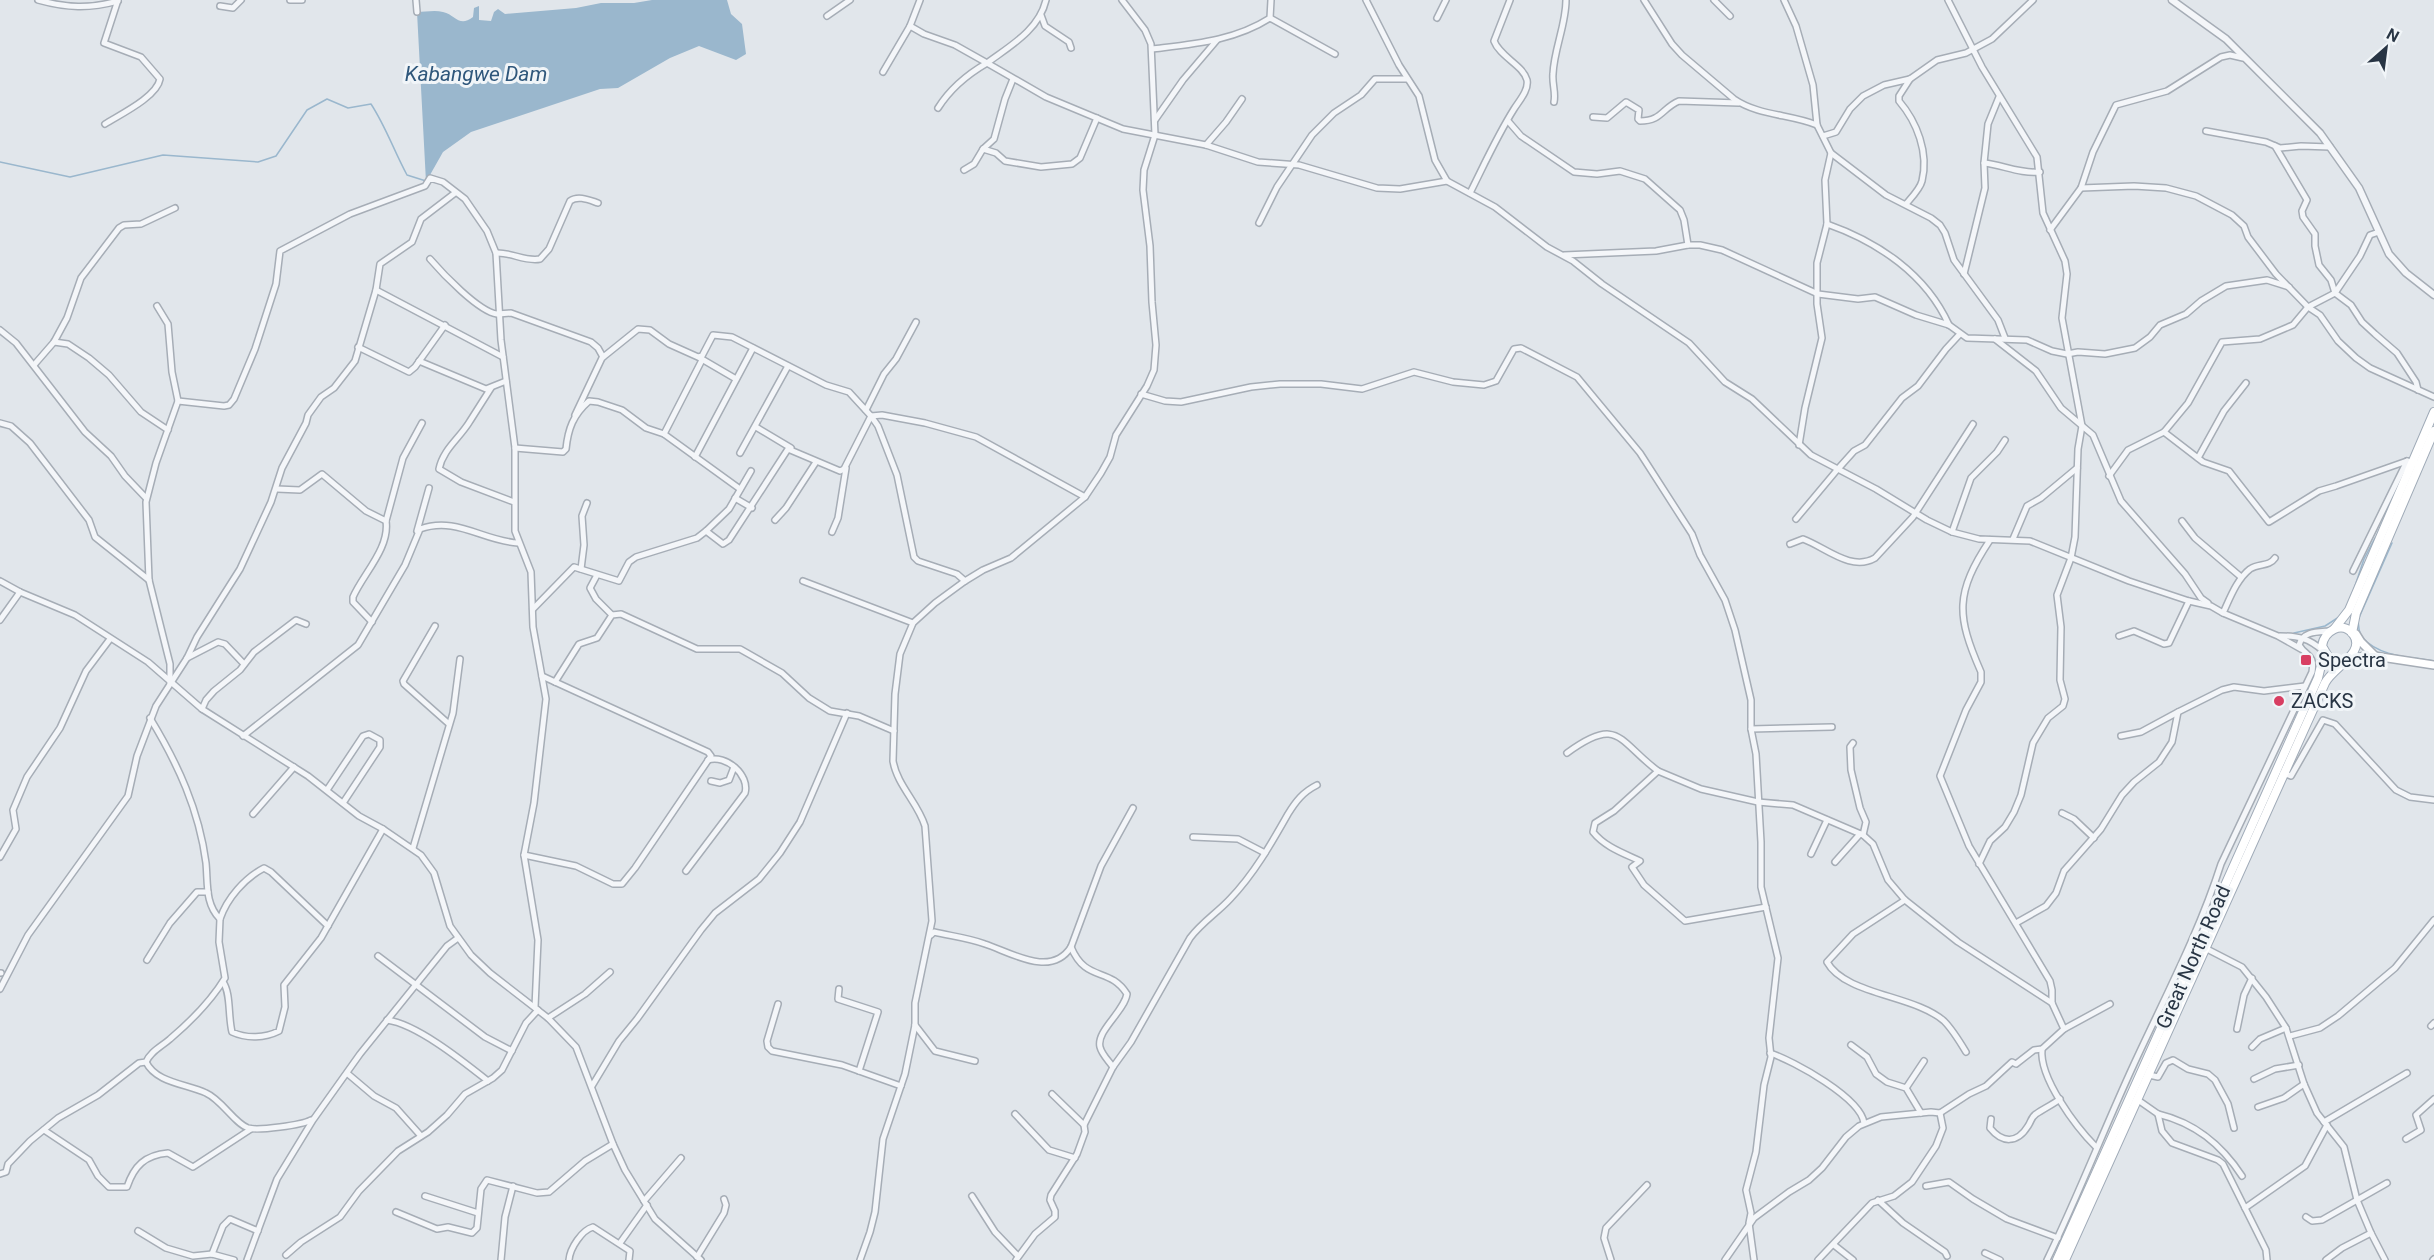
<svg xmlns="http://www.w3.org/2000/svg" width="2434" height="1260" viewBox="0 0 2434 1260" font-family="Roboto,sans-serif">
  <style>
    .water { fill: #9ab7cd }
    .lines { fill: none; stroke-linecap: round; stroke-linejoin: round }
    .stream { stroke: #9ab7cd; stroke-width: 1.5 }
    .minor-casing { stroke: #a6adb6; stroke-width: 8 }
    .tertiary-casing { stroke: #a6adb6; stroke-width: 9 }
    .secondary-casing { stroke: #a6adb6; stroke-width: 10 }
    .primary-casing { stroke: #a0abb8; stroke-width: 10 }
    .minor { stroke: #f4f6f9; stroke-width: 5 }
    .tertiary { stroke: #f4f6f9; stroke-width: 6 }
    .secondary { stroke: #fff; stroke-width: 7 }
    .primary { stroke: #fff; stroke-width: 8 }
    .poi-dot { fill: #d83e62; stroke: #f1f5f8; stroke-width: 2 }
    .labels { text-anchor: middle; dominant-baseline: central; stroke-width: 6; stroke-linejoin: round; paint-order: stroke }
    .poi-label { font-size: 20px; fill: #283544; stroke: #f1f5f8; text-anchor: start }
    .street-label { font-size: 20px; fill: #283544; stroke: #f1f5f8 }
    .water-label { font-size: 21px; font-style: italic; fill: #2f577b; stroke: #f1f5f8 }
  </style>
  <rect width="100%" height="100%" fill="#e1e6eb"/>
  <path class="water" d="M652 0H727L731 14 742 24 746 54 736 60 699 46 670 58 618 88 600 89 471 132 443 152 426 182 417 12C425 12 435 10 443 12 456 15 459 28 473 17L474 8 479 6V20L491 21 494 12 498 9 505 14 576 8 601 3H634Z"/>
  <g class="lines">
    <g class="stream">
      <path d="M0 162 70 177 163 155 258 162 276 156 307 110 327 99 348 108 371 104C386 127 394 151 407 175L426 181"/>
      <path d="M2392 543 2358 620C2359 626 2358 634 2363 638 2379 657 2412 657 2434 661"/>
      <polyline points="2354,589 2364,559 2375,538"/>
      <polyline points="2294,633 2325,626 2339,617"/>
    </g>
    <g class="minor-casing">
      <g id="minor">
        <path d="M38 0C67 8 89 9 118 1"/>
        <polyline points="290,0 302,0"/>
        <polyline points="416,0 417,12"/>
        <path d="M920 0 910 26 924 34 955 45 987 63C968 74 950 89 938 108"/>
        <path d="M1046 0C1039 30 1010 46 987 63L1046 97 1123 129 1206 145 1258 162 1299 165 1377 188 1400 189 1447 181 1495 207 1547 247 1573 261 1602 284 1689 343 1725 382 1752 399 1811 455 1876 489 1927 520 1952 532 1979 539 2030 541 2129 581 2189 601 2211 606 2223 613 2278 636 2301 649"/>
        <polyline points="1366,0 1399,65 1419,96 1435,160 1447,181"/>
        <path d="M1644 0 1672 44 1682 55 1734 99C1759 116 1790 114 1817 125"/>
        <polyline points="1714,0 1730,16"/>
        <polyline points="1784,0 1796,26 1813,85 1817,125 1831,153 1825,180 1827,224 1817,263 1817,304 1822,338 1805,408 1799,445"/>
        <polyline points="1948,0 1982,67 2037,157 2043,213 2065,261 2067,274 2062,318 2082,426 2078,449 2075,537 2071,558 2057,595 2061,627 2060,680 2065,699 2063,706 2048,718 2033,743 2021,795 2014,812 2005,827 1990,841 1979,864"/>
        <polyline points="220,6 233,8 241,0"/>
        <polyline points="1041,15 1045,26 1069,42 1071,48"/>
        <polyline points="827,16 850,0"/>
        <polyline points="1270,18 1335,54"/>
        <polyline points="1437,18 1446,0"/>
        <path d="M1152 49C1193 44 1234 41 1270 18L1271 0"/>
        <polyline points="883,72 910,26"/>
        <polyline points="1013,79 1005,99 994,139 983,149 996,153 1005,161 1041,167 1072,164 1080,158 1097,118"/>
        <path d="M1554 102C1556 92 1552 84 1553 74 1554 49 1566 25 1566 0"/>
        <path d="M1593 117 1607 118 1626 102 1639 110 1638 119 1640 121C1662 121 1662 108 1679 101L1739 103"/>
        <polyline points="1155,120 1183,80 1217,40"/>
        <polyline points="1508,121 1521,136 1574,172 1597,174 1620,171 1645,179 1680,210 1684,220 1688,245"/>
        <path d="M105 124C119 115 157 97 160 79L141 57 104 43 118 0"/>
        <polyline points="2206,131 2266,142 2280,148 2301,146 2330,147"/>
        <polyline points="1823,136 1836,132 1850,109 1863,96 1884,85 1910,79 1937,60 1966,53 1992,39 2033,0"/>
        <polyline points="1206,145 1226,122 1242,99"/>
        <polyline points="2275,146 2307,200 2302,211 2303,217 2315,234 2315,246 2319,265 2331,280 2335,293 2351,305 2362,322 2375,334 2397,353 2416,382 2418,390"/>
        <polyline points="1831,153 1886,195 1931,218 1940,225 1945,233 1954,260 1998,320 2005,338"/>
        <path d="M1984 163C2003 165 2020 174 2040 172"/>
        <polyline points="964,170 974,164 983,149"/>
        <polyline points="2081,188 2134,186 2166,188 2196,196 2232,215 2244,226 2248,237 2276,274 2308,307 2320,315 2338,341 2356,358 2370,368 2434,397"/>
        <path d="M1470 193C1484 165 1497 136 1514 109 1519 101 1529 90 1527 80 1523 65 1500 57 1494 41L1510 0"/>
        <path d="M1906 204C1912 197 1920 189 1922 181 1929 153 1917 122 1899 101V96L1910 79"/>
        <polyline points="1259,223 1277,187 1312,135 1334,113 1361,95 1375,79 1407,79"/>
        <path d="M1827 224C1878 242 1926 274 1949 325"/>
        <polyline points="2050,230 2081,188 2093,152 2116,105 2167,91 2221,57 2230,55 2243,58"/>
        <path d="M496 253C511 252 525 262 540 259L549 249 570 201C578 195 589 200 598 203"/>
        <polyline points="1564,255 1656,251 1688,245 1700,245 1722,250 1818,294 1858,299 1875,297 1916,315 1949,325 1967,338 2027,340 2052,351 2067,354 2078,352 2105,354 2135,348 2150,337 2160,325 2186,314 2201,301 2226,286 2267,280 2289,287"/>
        <path d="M430 259C442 273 479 312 497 314 501 314 507 313 511 313L591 342 598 348 603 357"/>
        <polyline points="1964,274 1985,188 1984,163 1988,124 1999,97"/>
        <polyline points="376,290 503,357"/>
        <polyline points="157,306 168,324 172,372 178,401"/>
        <polyline points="0,330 16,343 85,432 111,456 125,476 146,498"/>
        <polyline points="1995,339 2036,371 2061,408 2093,435 2121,501 2185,574 2201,598 2208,603"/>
        <polyline points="54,342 68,344 89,358 109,375 141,412 168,430"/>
        <polyline points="358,347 409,372 415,367 445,325"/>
        <polyline points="700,358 736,379"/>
        <polyline points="419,361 486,389 506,381"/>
        <polyline points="34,365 54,342 67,318 81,278 119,228 124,225 141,224 175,208"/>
        <path d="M491 388C484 399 477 410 470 421 460 438 443 449 439 469L461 482 514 502"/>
        <polyline points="1141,394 1165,401 1181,402 1251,387 1280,384 1321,384 1362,389 1414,372 1453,382 1484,385 1496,381 1514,349 1521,348 1577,377 1640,453 1692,534 1700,555 1725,600 1735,630 1751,700 1751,729 1756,754 1761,842 1761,887 1778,958 1769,1038 1771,1057 1764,1085 1756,1152 1746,1190 1751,1213 1749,1223 1754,1260"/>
        <polyline points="866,410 884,374 896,359 916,322"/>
        <polyline points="575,415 602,358 638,329 650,330 669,344 698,357 702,356 713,335 732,337 826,385 849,392 871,416 878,426 897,475 914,557 918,561 957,574 965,581"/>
        <polyline points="0,423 11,426 30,443 89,520 95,537 149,580"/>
        <polyline points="756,427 791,448"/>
        <polyline points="2164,432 2203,462 2229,471 2269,522 2319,491 2336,486 2407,461 2415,463"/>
        <polyline points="664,434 702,360"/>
        <path d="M515 448 563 452 566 449C568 429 573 415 589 401L598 402 622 410 646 428 664 434 740 489"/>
        <polyline points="740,453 788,366"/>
        <polyline points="695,457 753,348"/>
        <polyline points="2198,458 2224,411 2246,383"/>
        <polyline points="2109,476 2128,450 2164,432 2188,403 2222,342 2260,339 2293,325 2308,307 2335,293 2360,256 2370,235 2379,232"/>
        <path d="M277 489 300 490 322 474 366 511 386 521C390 548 363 574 353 597V602L372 622"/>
        <polyline points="735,498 752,508"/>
        <polyline points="1796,519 1837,470 1854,451 1865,445 1902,398 1918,386 1946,349 1959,335"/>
        <polyline points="775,520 786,508 816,462"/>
        <polyline points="386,521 403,458 422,423"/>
        <polyline points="2182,521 2195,538 2241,577"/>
        <polyline points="417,531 429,488"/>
        <polyline points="706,531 723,544 729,540 788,449 840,471 844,469 871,416 882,415 925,423 976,437 1085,497"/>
        <polyline points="832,532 838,518 846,468"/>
        <polyline points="1952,532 1971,478 1997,452 2005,440"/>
        <polyline points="2013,539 2027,506 2041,498 2077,468"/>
        <path d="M1990 540C1955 593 1956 615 1981 672V682L1966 710 1940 776 1969 846 2050 981 2052 990V1003L2064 1029"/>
        <path d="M1790 544 1803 539C1825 547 1851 572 1875 558L1913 517 1973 424"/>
        <polyline points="581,569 584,545 582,516 587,503"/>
        <polyline points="2353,571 2407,461"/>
        <polyline points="597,575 590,588 596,599 612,615"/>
        <polyline points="0,581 20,592 75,615 148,662 202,709 308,776 359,816 383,829 421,855 434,873 450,926 471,955 490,973 548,1018 576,1047 613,1144 625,1170 655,1219 701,1260"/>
        <polyline points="803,581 913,623"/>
        <polyline points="533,609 574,567 619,581 629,562 636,557 697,538 706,531 729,509 751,471"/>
        <path d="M2223 613C2230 598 2237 579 2250 569 2259 563 2269 567 2275 558"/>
        <polyline points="0,620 20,592"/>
        <polyline points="435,626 403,681 404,684 449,724"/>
        <polyline points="2119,636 2134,631 2164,644 2169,643 2189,601"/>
        <path d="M2280 636C2298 636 2309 638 2323 651"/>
        <polyline points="187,658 218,642 225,644 244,664"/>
        <polyline points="555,682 579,644 597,638 612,615 621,614 697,649 740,649 782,673 809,698 830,711 859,716 894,731"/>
        <polyline points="170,683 170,664 149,580 146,502 156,463 178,401 224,406 229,405 234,399 255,349 276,284 280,251 350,214 425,186 430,178 443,182 465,199 487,231 496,253 501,340 515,448 515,531 531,572 533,627 546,699 534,803 524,855 538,940 535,1007"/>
        <polyline points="202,709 206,700 214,691 240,670 254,652 296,620 306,624"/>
        <polyline points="1751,729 1832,727"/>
        <path d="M243 736 358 645 405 565 420 529C456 516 483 541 518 543"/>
        <polyline points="2121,736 2141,732 2178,712"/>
        <polyline points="1853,743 1850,747 1851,770 1860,808 1866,822 1863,835"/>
        <path d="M1567 753C1619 715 1618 741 1658 771"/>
        <polyline points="2283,773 2291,776 2323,720 2335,724 2396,790 2410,797 2434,800"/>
        <polyline points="711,781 720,783 729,780 734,767"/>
        <polyline points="327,790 363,736 369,734 380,740 380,747 343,803"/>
        <polyline points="2062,813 2074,819 2094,838"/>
        <polyline points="253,814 294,767"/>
        <polyline points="1193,837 1238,839 1265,853"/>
        <polyline points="413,848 453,713 460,659"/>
        <polyline points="1811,854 1827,820"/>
        <polyline points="524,855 576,866 613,884 622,884 635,868 711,756 708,752 542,676"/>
        <polyline points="0,857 16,829 13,810 27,777 60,728 86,671 110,639"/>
        <polyline points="1835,862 1860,834"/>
        <path d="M686 871 745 793C750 775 726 754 708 760"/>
        <path d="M1905 900 1853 934 1827 962C1845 995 1915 995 1944 1021 1952 1029 1960 1042 1966 1052"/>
        <path d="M1766 907 1685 921 1644 885 1632 867 1640 861C1623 853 1605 847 1593 832L1595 823 1614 811 1658 771 1701 789 1758 802 1793 805 1863 835 1873 844 1888 880 1905 900 1958 942 2052 1003"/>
        <path d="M220 919C227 898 245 878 264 868L271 872 328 926"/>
        <polyline points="2016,923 2046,906 2056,893 2064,871 2101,829 2122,795 2134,782 2159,762 2172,742 2178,712 2222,690 2234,687 2264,691 2305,686"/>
        <path d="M931 935 934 932C951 936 969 938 985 944 1012 953 1051 978 1071 947L1101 866 1133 808"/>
        <path d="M1071 947C1086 983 1109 966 1127 994 1124 1012 1096 1031 1100 1047 1102 1055 1109 1061 1113 1067"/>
        <polyline points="2205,948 2242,967 2266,997 2286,1028 2304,1084 2317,1113 2344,1147 2357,1200 2371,1233 2385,1260"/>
        <polyline points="378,956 485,1037 512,1051"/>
        <polyline points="147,960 170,923 197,892 208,892"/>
        <polyline points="0,973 1,973"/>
        <path d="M223 982C231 993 228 1016 232 1032 247 1039 265 1038 279 1031L285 1007 284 985 321 938 383 829"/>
        <polyline points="0,989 28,935 128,796 137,756 156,706 187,658 197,637 240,569 271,502 282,468 306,423 308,415 321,397 334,388 355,361 376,290 380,264 412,242 421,219 455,193"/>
        <polyline points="839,989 838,999 878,1012 859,1071"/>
        <polyline points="778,1004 767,1041 768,1047 772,1051 842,1065 901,1086"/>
        <polyline points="548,1018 585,994 610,972"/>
        <path d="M387 1020C417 1024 464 1062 488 1081"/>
        <polyline points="915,1025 935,1051 975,1061"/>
        <polyline points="2431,1026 2434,1023"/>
        <polyline points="2237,1029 2244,995 2252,978"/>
        <polyline points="2290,1036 2320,1028 2338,1016 2395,968 2434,920"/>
        <polyline points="1851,1045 1867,1057 1876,1074 1887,1082 1906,1088 1921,1113"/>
        <polyline points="2252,1047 2260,1039 2286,1028"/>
        <path d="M2042 1049C2039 1078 2076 1127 2096 1147"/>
        <path d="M1770 1053C1794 1061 1861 1098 1864 1123"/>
        <path d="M146 1062C156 1083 187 1084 206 1093 222 1100 234 1123 248 1128 258 1131 302 1125 311 1120"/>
        <polyline points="348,1074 374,1096 396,1108 421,1136"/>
        <polyline points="2149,1075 2158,1077 2166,1063 2173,1060 2188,1069 2208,1074 2215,1080 2228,1104 2234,1128"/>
        <polyline points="2254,1079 2275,1069 2299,1065"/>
        <polyline points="592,1086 619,1041 637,1019 701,930 715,913 759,879 780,853 800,822 847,713"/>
        <polyline points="1906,1088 1924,1061"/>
        <polyline points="1052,1094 1084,1125"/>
        <polyline points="2138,1100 2158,1114 2162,1131 2172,1143 2218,1160 2223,1164 2266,1250 2267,1260"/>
        <polyline points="2258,1107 2284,1098 2304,1084"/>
        <polyline points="1015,1114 1049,1150 1075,1158"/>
        <path d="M2158 1114C2195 1123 2221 1144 2242 1176"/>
        <path d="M1991 1119 1990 1128C2002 1143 2017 1144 2028 1126 2031 1122 2031 1117 2036 1114 2043 1109 2052 1105 2060 1099"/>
        <polyline points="2324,1122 2407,1073"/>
        <path d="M44 1130 89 1160 98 1176 109 1187H127C134 1166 145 1155 168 1153L193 1167 251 1129"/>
        <polyline points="2406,1139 2421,1130 2416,1115 2434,1099"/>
        <path d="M0 1174 6 1172 8 1164 30 1141 58 1118 98 1095 139 1063 146 1062C151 1051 161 1047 170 1039 190 1022 211 1001 225 978L219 942 220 919C205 904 208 884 206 863 199 810 178 764 150 718"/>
        <polyline points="1926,1186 1949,1182 1973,1199 2007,1219 2058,1238"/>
        <polyline points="425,1196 478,1213"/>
        <polyline points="972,1196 995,1232 1018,1256"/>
        <polyline points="1878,1200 1903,1223 1945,1252 1947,1256"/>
        <polyline points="644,1201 681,1158"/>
        <polyline points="2245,1208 2305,1166 2327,1125"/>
        <polyline points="396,1212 437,1229 448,1227 472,1233 477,1228 481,1189 487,1180 537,1193 549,1192 585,1161 613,1144"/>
        <polyline points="2306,1217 2312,1221 2322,1220 2387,1183"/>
        <polyline points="138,1231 166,1248 193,1256 212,1254 234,1260"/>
        <polyline points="620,1243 647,1205"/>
        <polyline points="1834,1245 1853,1260"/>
        <polyline points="1985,1253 2000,1260"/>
        <polyline points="212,1254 223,1226 230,1219 258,1231"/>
        <polyline points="286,1255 301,1242 340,1217 359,1191 398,1151 428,1132 447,1115 465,1094 493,1078 502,1070 526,1023 538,1010"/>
        <polyline points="697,1257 724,1213 726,1205 724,1199"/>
        <polyline points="247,1260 277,1179 313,1120 360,1054 447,946 458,938"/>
        <polyline points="501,1260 505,1217 513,1186"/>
        <path d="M569 1260C570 1248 582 1230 593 1227L630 1251 629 1260"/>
        <path d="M860 1260 870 1232 875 1212 883 1139 905 1074 915 1025V1003L932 921 925 826C918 803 897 785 893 761L895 694 900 654 913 623 935 603 965 581 983 570 1011 558 1085 497 1101 473 1110 457 1116 435 1147 386 1154 370 1156 345 1152 302 1150 246 1143 190 1144 170 1155 135 1151 44 1145 30 1122 0"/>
        <path d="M1016 1260 1035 1234 1055 1217V1211L1050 1200 1051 1195 1077 1154 1085 1132 1084 1125 1113 1067 1131 1042 1190 938C1202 922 1217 913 1230 899 1254 874 1271 844 1288 814 1296 801 1303 792 1317 785"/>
        <polyline points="1611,1260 1604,1238 1606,1228 1647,1185"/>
        <polyline points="1725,1260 1754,1218 1789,1192 1809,1180 1822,1168 1846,1137 1859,1126 1881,1117 1931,1112 1940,1113 1969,1094 1986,1086 2012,1062 2016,1064 2034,1050 2042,1049 2064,1029 2110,1004"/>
        <polyline points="1818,1260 1872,1203 1894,1196 1912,1182 1936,1146 1943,1128 1940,1113"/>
        <path d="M2047 1260C2078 1196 2104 1129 2134 1064 2164 999 2199 933 2221 864L2312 672C2315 653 2306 657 2299 645 2303 631 2317 632 2330 631"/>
        <polyline points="2326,1260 2342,1248 2371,1233"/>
        <polyline points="2433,1260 2434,1259"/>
      </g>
    </g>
    <g class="tertiary-casing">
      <polyline id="tertiary" points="2172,0 2226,39 2320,133 2359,188 2389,254 2406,273 2434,295"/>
    </g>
    <g class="secondary-casing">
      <g id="secondary">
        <polyline points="2356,634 2361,642 2374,655"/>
        <polyline points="2348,660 2368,655 2434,665"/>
      </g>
    </g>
    <g class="primary-casing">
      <g id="primary">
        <polyline points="2335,628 2349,610 2434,412"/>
        <polyline points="2352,633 2356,613 2434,431"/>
        <polyline points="2057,1260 2318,678 2324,653"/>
        <path d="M2065 1260 2325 683C2333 667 2367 653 2353 634 2342 620 2324 631 2322 646L2329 658 2342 662"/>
      </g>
    </g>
    <use href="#minor" class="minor"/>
    <use href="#tertiary" class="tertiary"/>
    <use href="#secondary" class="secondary"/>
    <use href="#primary" class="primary"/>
  </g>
  <g class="poi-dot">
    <rect x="2300" y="654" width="12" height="12" rx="3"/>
    <circle cx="2279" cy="701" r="6"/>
  </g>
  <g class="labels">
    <g class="poi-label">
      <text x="2318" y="660">Spectra</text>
      <text x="2291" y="701">ZACKS</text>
    </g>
    <g class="street-label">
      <text transform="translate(2193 957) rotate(-66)">Great North Road</text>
    </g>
    <g class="water-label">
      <text x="476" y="74">Kabangwe Dam</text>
    </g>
  </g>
  <g transform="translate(2386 48) rotate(28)" stroke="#f1f5f8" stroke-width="4.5" paint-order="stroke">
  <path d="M0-4.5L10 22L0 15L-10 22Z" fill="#283544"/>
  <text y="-9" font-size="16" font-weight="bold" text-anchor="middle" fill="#283544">N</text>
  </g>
</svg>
